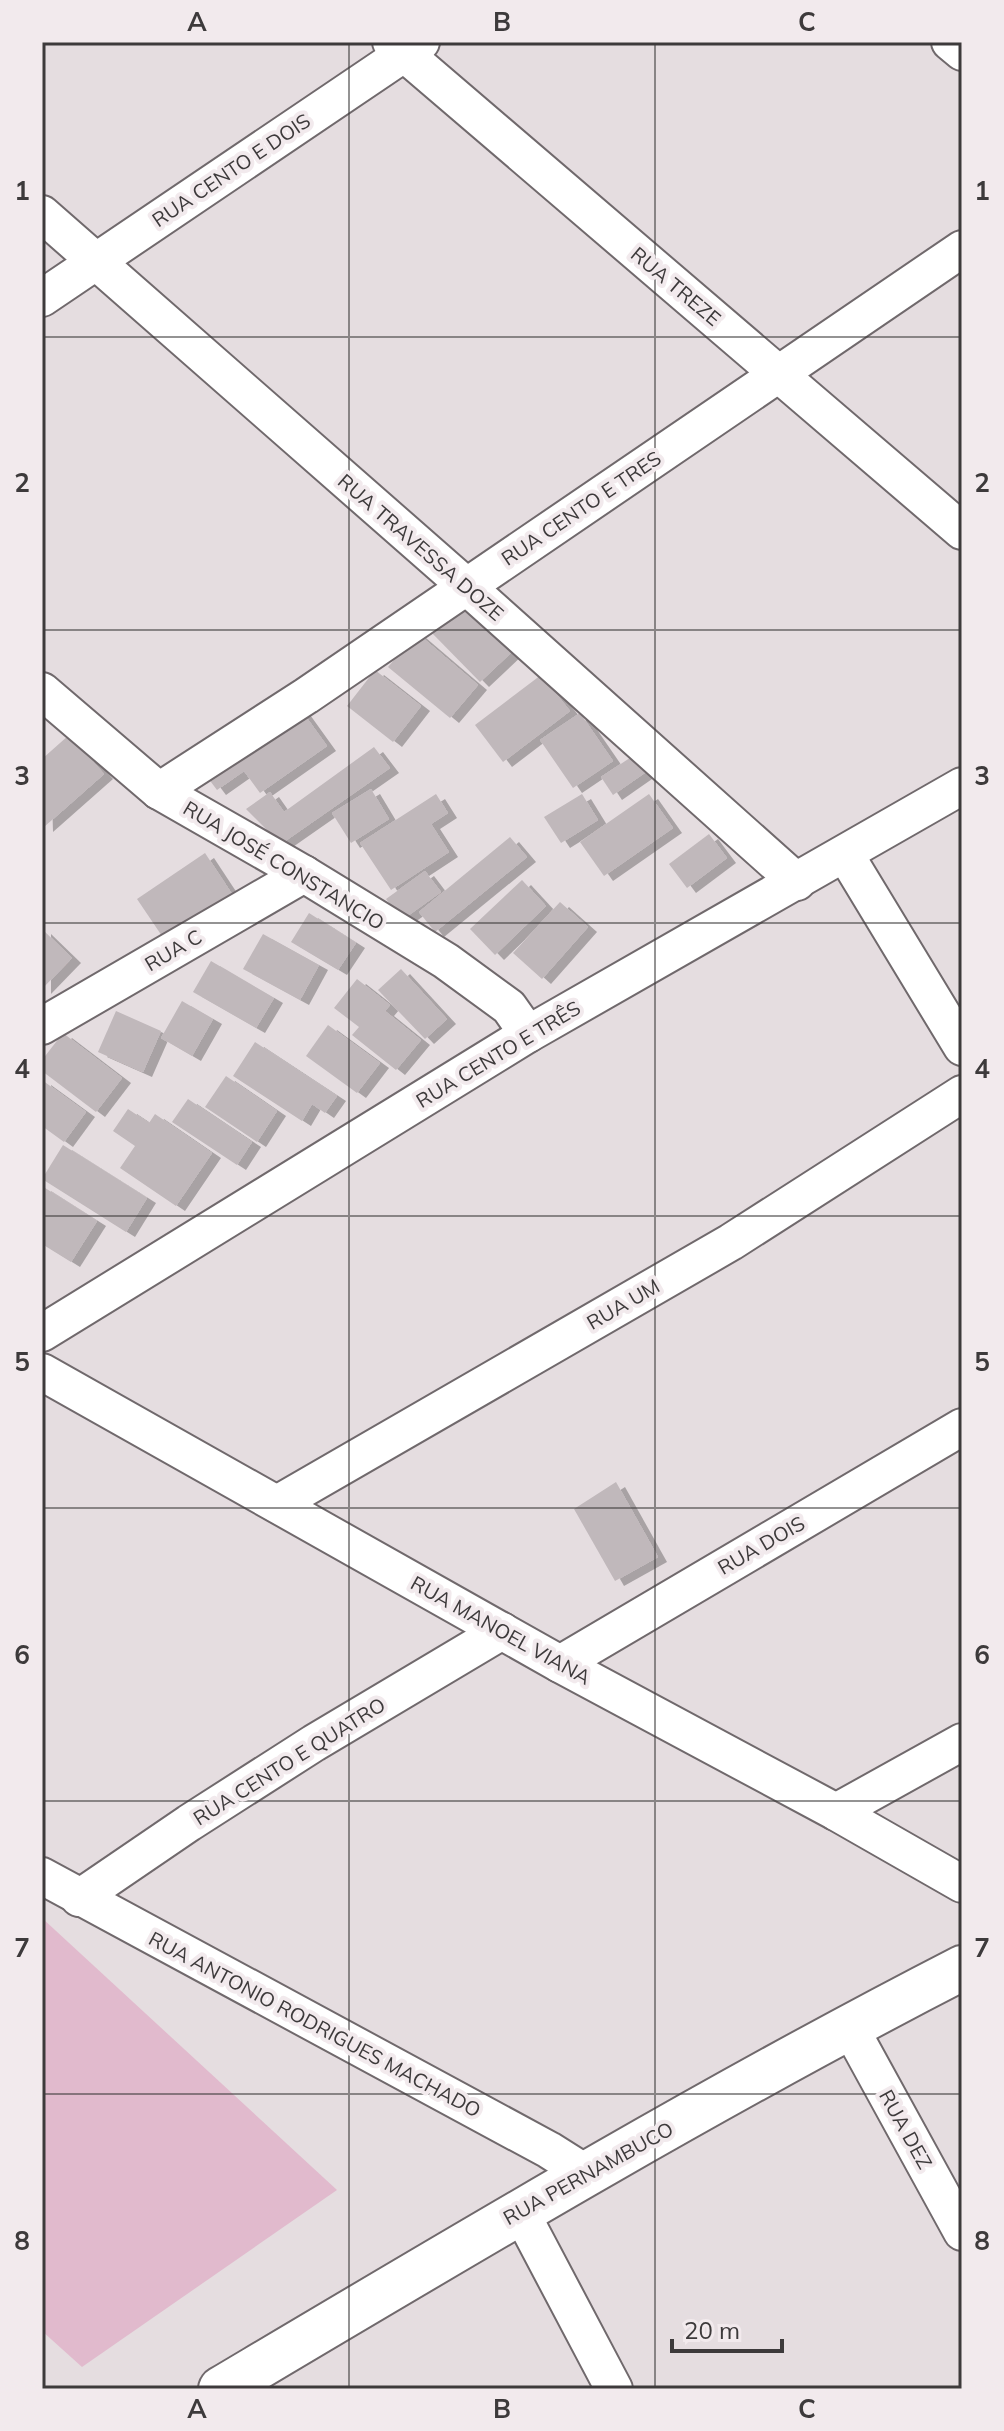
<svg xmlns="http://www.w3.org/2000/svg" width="1004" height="2431" viewBox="0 0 1004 2431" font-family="Mulish,sans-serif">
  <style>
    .green { fill: #e1bacd }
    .building { fill: #c0b8bb; filter: url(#shadow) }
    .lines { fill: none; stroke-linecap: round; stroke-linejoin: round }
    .street-casing { stroke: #70696c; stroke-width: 40 }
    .secondary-casing { stroke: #70696c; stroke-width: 48 }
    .street { stroke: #fff; stroke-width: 36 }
    .secondary { stroke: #fff; stroke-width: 44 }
    .grid { fill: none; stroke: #3d3a3b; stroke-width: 2; stroke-opacity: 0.55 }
    .labels { text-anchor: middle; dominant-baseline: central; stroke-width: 8; stroke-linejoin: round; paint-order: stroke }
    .street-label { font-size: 20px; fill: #3d3a3b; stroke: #f2eaed }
    .neatline { fill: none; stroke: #3d3a3b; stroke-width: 3 }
    .grid-label { font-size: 26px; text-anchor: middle; font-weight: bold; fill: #3d3a3b }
  </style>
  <defs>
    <filter id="shadow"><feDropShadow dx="9" dy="5" stdDeviation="0" flood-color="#0004"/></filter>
  </defs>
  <rect width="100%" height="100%" fill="#e5dde0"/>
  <polygon class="green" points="42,1918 337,2190 82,2367 42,2331"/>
  <g class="building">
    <polygon points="466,597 516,648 480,682 430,631"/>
    <polygon points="417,633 478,685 450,718 388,667"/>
    <polygon points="375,670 421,706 393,742 347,706"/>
    <polygon points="541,675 570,711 503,762 475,725"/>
    <polygon points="299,707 327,746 260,793 244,771 217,790 205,774"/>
    <polygon points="580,713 613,761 573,788 540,740"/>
    <polygon points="69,735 104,774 44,827 42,759"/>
    <polygon points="374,747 390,768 281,844 246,809 270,792 284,812"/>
    <polygon points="645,748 656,765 613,795 601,777"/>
    <polygon points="371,789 389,819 351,843 332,813"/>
    <polygon points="436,794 448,813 431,824 449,852 391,890 360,843"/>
    <polygon points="582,794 598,820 561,843 544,817"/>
    <polygon points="649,794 673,828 604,876 580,842"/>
    <polygon points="709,834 727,858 687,888 669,864"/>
    <polygon points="510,837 527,857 435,932 419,912"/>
    <polygon points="205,853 232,894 164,939 137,899"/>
    <polygon points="425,871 441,892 402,920 386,899"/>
    <polygon points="522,880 546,906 495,955 470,929"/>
    <polygon points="560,902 588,927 542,979 513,953"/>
    <polygon points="309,913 356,943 338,970 291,942"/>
    <polygon points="42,929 72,958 42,989"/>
    <polygon points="263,934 319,965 300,1000 243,969"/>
    <polygon points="211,961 274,998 256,1028 193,992"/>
    <polygon points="401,969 447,1019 425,1039 378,990"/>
    <polygon points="357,979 390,1005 385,1011 421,1040 396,1070 352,1035 359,1027 334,1008"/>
    <polygon points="182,1001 213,1019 192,1056 161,1038"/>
    <polygon points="116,1011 161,1031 143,1072 98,1052"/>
    <polygon points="328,1025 380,1063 357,1093 306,1056"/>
    <polygon points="63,1033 122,1078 96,1112 42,1071 42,1060"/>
    <polygon points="255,1042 337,1096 325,1113 312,1104 302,1121 233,1076"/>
    <polygon points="226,1076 277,1111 257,1142 205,1107"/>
    <polygon points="42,1080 86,1112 64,1142 42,1126"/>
    <polygon points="188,1099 252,1142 237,1165 172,1122"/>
    <polygon points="128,1109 149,1123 155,1114 212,1153 176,1206 120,1168 135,1146 113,1131"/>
    <polygon points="63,1145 147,1198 126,1232 42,1179"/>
    <polygon points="42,1186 97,1221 71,1262 42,1244"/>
    <polygon points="616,1482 658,1557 615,1581 574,1509"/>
  </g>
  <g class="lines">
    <g class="street-casing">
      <g id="street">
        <polyline points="391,42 962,531"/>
        <polyline points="950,42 962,52"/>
        <polyline points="42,214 466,586 797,882"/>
        <polyline points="42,298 421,42"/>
        <polyline points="42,691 159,791 304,874 446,961 509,1007 528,1034"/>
        <polyline points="159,791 306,696 962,249"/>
        <polyline points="845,854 962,1047"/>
        <polyline points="42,1026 304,874"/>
        <polyline points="42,1333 528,1034 962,786"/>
        <polyline points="42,1372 560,1664 836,1812 962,1884"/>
        <polyline points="277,1504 731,1242 962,1094"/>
        <polyline points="560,1664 962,1427"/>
        <polyline points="836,1812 962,1742"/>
        <polyline points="42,1876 549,2150 587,2174"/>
        <polyline points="79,1898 189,1823 314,1743 502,1631"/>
        <polyline points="849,2026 962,2232"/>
        <polyline points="520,2211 614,2389"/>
      </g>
    </g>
    <g class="secondary-casing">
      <path id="secondary" d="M221 2389C465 2244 709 2098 962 1968"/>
    </g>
    <use href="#street" class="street"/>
    <use href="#secondary" class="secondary"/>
  </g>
  <path class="grid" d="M349 42V2389M655 42V2389M42 337H962M42 630H962M42 923H962M42 1216H962M42 1508H962M42 1801H962M42 2094H962"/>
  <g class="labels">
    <g class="street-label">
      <text transform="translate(231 170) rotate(-34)">RUA CENTO E DOIS</text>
      <text transform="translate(676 286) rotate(40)">RUA TREZE</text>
      <text transform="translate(581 508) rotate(-34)">RUA CENTO E TRES</text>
      <text transform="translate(421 547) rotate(41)">RUA TRAVESSA DOZE</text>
      <text transform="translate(284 865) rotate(31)">RUA JOSÉ CONSTANCIO</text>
      <text transform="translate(173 950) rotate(-30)">RUA C</text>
      <text transform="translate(498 1054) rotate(-31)">RUA CENTO E TRÊS</text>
      <text transform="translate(623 1304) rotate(-30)">RUA UM</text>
      <text transform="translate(761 1545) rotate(-30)">RUA DOIS</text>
      <text transform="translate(501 1630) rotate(29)">RUA MANOEL VIANA</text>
      <text transform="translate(289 1761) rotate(-32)">RUA CENTO E QUATRO</text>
      <text transform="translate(315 2024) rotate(28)">RUA ANTONIO RODRIGUES MACHADO</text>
      <text transform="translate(906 2129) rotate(61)">RUA DEZ</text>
      <text transform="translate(588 2173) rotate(-29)">RUA PERNAMBUCO</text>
    </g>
  </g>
  <rect width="1004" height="2431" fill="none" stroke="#f2eaed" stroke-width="88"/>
  <path d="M672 2339v12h110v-12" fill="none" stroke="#3d3a3b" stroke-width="4"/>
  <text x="684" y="2339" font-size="24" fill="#3d3a3b" stroke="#f2eaed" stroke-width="6" paint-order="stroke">20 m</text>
  <rect x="44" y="44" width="916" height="2343" class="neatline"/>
  <g class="grid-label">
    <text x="197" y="31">A</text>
    <text x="502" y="31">B</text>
    <text x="807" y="31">C</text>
    <text x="22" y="200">1</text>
    <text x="982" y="200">1</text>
    <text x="22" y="492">2</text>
    <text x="982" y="492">2</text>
    <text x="22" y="785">3</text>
    <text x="982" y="785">3</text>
    <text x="22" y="1078">4</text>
    <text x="982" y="1078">4</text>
    <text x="22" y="1371">5</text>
    <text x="982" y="1371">5</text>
    <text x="22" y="1664">6</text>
    <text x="982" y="1664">6</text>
    <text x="22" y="1957">7</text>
    <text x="982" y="1957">7</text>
    <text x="22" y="2250">8</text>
    <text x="982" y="2250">8</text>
    <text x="197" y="2418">A</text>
    <text x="502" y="2418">B</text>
    <text x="807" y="2418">C</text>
  </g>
</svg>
